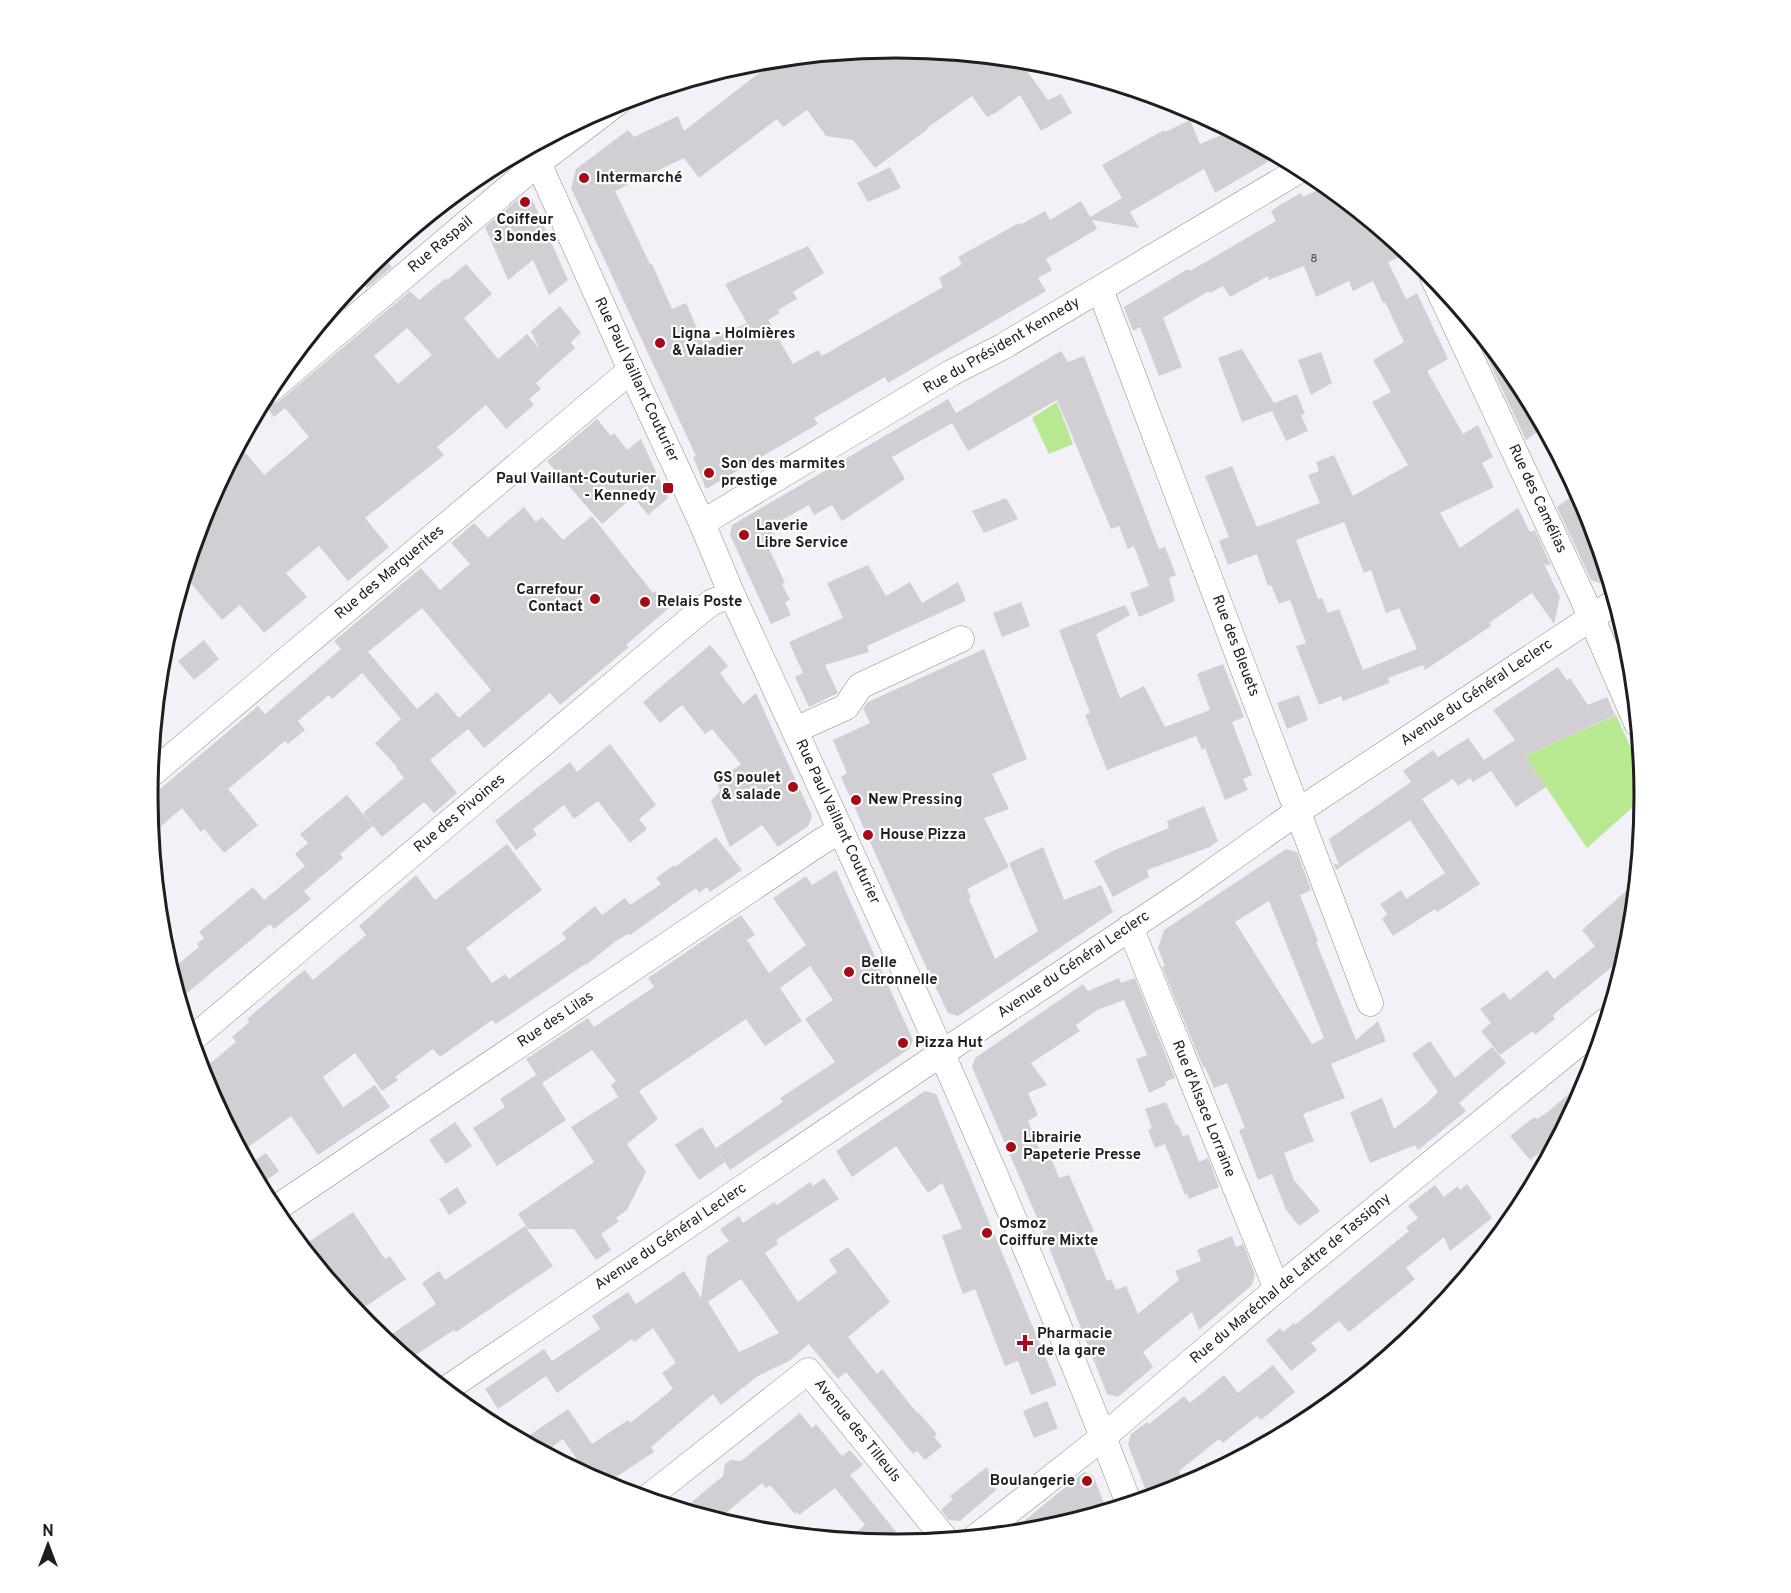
<svg xmlns="http://www.w3.org/2000/svg" width="1791" height="1593" viewBox="0 0 1791 1593" font-family="Overpass,sans-serif">
  <style>
    .green { fill: #b9e893 }
    .building { fill: #d2cfd4; fill-rule: evenodd }
    .lines { fill: none; stroke-linecap: round; stroke-linejoin: round }
    .minor-casing { stroke: #8e8d92; stroke-width: 27 }
    .minor { stroke: #fff; stroke-width: 26 }
    .poi-dot { fill: #a40a18; stroke: #fff; stroke-width: 2 }
    .labels { text-anchor: middle; dominant-baseline: central; stroke-width: 4.5; stroke-linejoin: round; paint-order: stroke }
    .number-label { font-size: 12px; fill: #4b4a4d }
    .poi-label { font-size: 15px; font-weight: bold; fill: #1e1d20; stroke: #fff; text-anchor: start }
    .street-label { font-size: 15px; fill: #1e1d20; stroke: #fff }
    .rim { fill: none; stroke: #1e1d20; stroke-width: 3 }
  </style>
  <rect width="100%" height="100%" fill="#f2f1f7"/>
  <g class="green">
    <polygon points="1057,402 1073,444 1049,454 1032,418"/>
    <polygon points="1616,715 1642,773 1644,797 1587,848 1525,756"/>
  </g>
  <g class="building">
    <polygon points="896,48 1019,60 1048,100 1061,94 1072,113 1041,131 1020,95 997,112 987,117 972,96 927,128 928,129 875,168 853,140 826,136 807,110 783,127 777,119 699,178 684,158 615,191 650,264 652,264 672,309 686,303 703,342 747,323 725,284 808,246 824,273 793,292 797,299 778,310 780,313 768,320 793,364 818,350 822,356 943,287 939,278 962,264 958,257 1019,223 1020,225 1045,211 1050,220 1081,201 1090,217 1122,198 1102,165 1164,130 1165,132 1190,120 1200,144 1230,131 1261,147 1268,162 1215,193 1204,169 1130,212 1139,228 1092,220 1097,229 1046,259 1052,270 1038,278 1046,291 888,383 885,377 814,418 818,424 706,489 693,457 696,456 571,188 576,169 628,130 634,137 678,116 684,131 776,60"/>
    <polygon points="890,167 901,188 868,202 857,183"/>
    <path d="M1326 186 1392 240 1400 257 1388 262 1406 299 1417 293 1448 359 1427 371 1463 434 1478 425 1493 457 1482 463 1494 487 1440 513 1460 548 1518 508 1530 532 1535 530 1551 566 1544 564 1560 597 1554 624 1532 593 1489 623 1491 626 1425 670 1423 665 1388 678 1389 683 1343 701 1341 696 1319 705 1296 646 1306 643 1290 600 1279 604 1271 585 1268 586 1257 554 1228 565 1219 541 1229 537 1205 476 1232 466 1257 527 1320 503 1308 475 1319 471 1316 462 1334 455 1353 496 1408 465 1372 402 1391 392 1373 360 1404 342 1385 302 1383 303 1373 281 1353 291 1349 281 1316 297 1304 266 1269 280 1268 276 1230 297 1223 286 1210 293 1209 291 1163 318 1182 367 1159 376 1140 327 1133 331 1124 307 1188 269 1190 271 1276 221 1271 211 1280 205 1301 193 1303 197ZM1344 522 1364 573 1371 570 1386 613 1399 608 1417 649 1363 670 1339 609 1328 613 1322 598 1318 599 1296 540Z"/>
    <polygon points="521,197 532,199 568,280 549,295 533,260 508,280 485,227"/>
    <polygon points="381,255 392,267 367,288 358,277 366,267"/>
    <path d="M466 264 492 294 464 318 498 359 527 334 539 348 531 331 560 306 581 333 571 342 575 348 536 383 541 389 529 399 534 405 506 429 486 405 437 447 444 455 365 518 389 547 348 581 319 546 286 573 307 597 264 633 240 605 222 620 184 575 204 510 239 445 264 475 309 437 285 408 274 417 266 406 277 403 410 291 419 300 446 278 447 280ZM407 328 432 355 398 384 374 356Z"/>
    <polygon points="1489,346 1518,381 1543,428 1526,440 1483,349"/>
    <polygon points="1242,349 1274,403 1297,394 1305,414 1301,415 1308,431 1286,441 1272,411 1242,422 1218,358"/>
    <polygon points="1061,351 1068,362 1084,356 1159,549 1165,547 1176,575 1169,578 1175,601 1139,617 1130,593 1149,586 1134,546 1128,549 1119,526 1111,529 1057,400 968,451 952,423 892,457 905,479 842,521 832,505 814,515 809,505 770,527 775,535 765,540 785,583 782,584 790,600 785,602 791,615 771,624 730,535 732,525 948,399 956,413"/>
    <polygon points="1321,352 1332,383 1311,395 1298,360"/>
    <polygon points="597,419 611,436 614,433 627,450 641,439 668,498 648,515 633,497 602,524 547,461"/>
    <polygon points="1578,492 1587,510 1610,587 1591,580 1557,507"/>
    <polygon points="1006,498 1018,519 984,533 972,511"/>
    <path d="M524 507 536 522 542 517 563 540 592 516 653 593 655 591 669 608 626 645 629 647 560 705 550 693 484 748 468 729 430 760 457 793 434 813 424 802 382 837 363 813 404 778 396 768 397 767 375 743 401 719 362 673 332 699 329 695 298 721 305 730 288 744 285 741 228 789 258 825 224 853 204 829 201 832 182 808 151 835 147 800 258 706 265 714 341 649 334 641 421 568 440 590 470 564 451 543 474 523 488 538ZM422 608 491 690 459 718 437 692 417 709 368 652Z"/>
    <polygon points="868,565 886,596 910,582 922,603 958,582 966,601 867,646 869,652 825,665 838,693 809,707 795,677 803,673 789,642 843,618 827,583"/>
    <polygon points="1021,602 1030,626 1002,637 993,613"/>
    <polygon points="1125,605 1130,615 1096,634 1120,698 1144,686 1165,727 1210,710 1197,674 1223,664 1244,717 1232,722 1252,775 1243,779 1248,790 1225,800 1205,748 1202,750 1196,736 1107,770 1085,715 1090,713 1059,630"/>
    <polygon points="204,640 219,659 194,680 178,661"/>
    <polygon points="710,645 728,666 720,673 743,704 756,693 812,816 808,826 778,847 762,825 730,847 711,801 720,791 717,782 741,764 712,729 705,734 682,705 660,723 643,702"/>
    <polygon points="984,649 1027,759 992,774 1009,809 984,818 1009,867 967,889 971,898 969,899 995,959 1038,931 1009,863 1043,847 1064,900 1101,885 1113,912 958,1016 948,1013 926,967 841,777 847,773 833,740 870,723 863,708 868,702"/>
    <polygon points="1558,667 1567,680 1570,678 1588,705 1607,697 1615,715 1525,756 1546,787 1516,807 1491,771 1473,782 1470,778 1458,786 1453,779 1422,799 1480,884 1437,912 1435,909 1393,936 1382,919 1387,914 1380,904 1401,890 1406,899 1445,873 1410,820 1336,870 1333,863 1339,865 1329,839 1411,782 1403,771 1433,750 1438,757 1468,738 1484,760 1515,740 1493,710"/>
    <polygon points="1299,695 1308,720 1287,729 1277,703"/>
    <polygon points="610,744 656,805 639,819 647,829 630,843 598,801 574,819 564,805 533,829 537,835 516,850 495,821 570,762 577,772"/>
    <polygon points="347,795 373,826 340,854 343,858 304,891 311,899 274,929 270,924 187,993 170,971 199,947 197,944 204,938 199,932 253,887 264,900 305,866 295,854 308,843 300,834"/>
    <polygon points="1204,806 1218,841 1210,847 1147,870 1149,877 1113,897 1094,861 1115,850 1169,828 1167,821"/>
    <polygon points="716,837 742,870 710,892 707,887 699,893 696,888 630,935 628,934 616,941 586,965 585,964 496,1024 492,1020 440,1057 433,1049 395,1077 398,1080 382,1091 355,1053 323,1077 343,1107 375,1085 390,1107 318,1155 291,1116 243,1151 233,1137 204,1083 203,1079 212,1072 207,1066 236,1042 232,1037 249,1022 247,1019 297,976 305,970 313,980 366,935 359,926 416,875 435,900 507,844 542,890 466,948 492,983 505,974 509,979 566,939 562,933 595,906 602,915 625,898 630,905 661,884 656,878 674,865 675,867"/>
    <path d="M1286 849 1297 852 1310 887 1311 890 1300 895 1318 941 1316 942 1356 1040 1378 1021 1386 1041 1331 1064 1345 1098 1303 1114 1314 1141 1284 1153 1294 1180 1320 1211 1299 1226 1286 1210 1272 1174 1258 1180 1239 1130 1245 1128 1227 1083 1214 1088 1205 1067H1203L1162 967 1165 966 1158 948 1164 930ZM1269 901 1324 1038 1312 1044 1235 922Z"/>
    <polygon points="836,870 913,1040 909,1049 730,1170 716,1148 783,1102 780,1098 835,1062 805,1019 833,1000 810,966 780,988 802,1021 765,1046 746,1019 639,1091 658,1119 627,1144 646,1172 627,1210 616,1218 619,1221 601,1234 611,1250 596,1260 574,1229 528,1229 518,1214 594,1162 571,1127 618,1097 611,1085 616,1081 592,1050 542,1083 566,1120 497,1166 473,1128 505,1107 500,1099 536,1075 541,1082 526,1059 588,1018 594,1027 654,987 648,978 741,915 755,935 747,940 769,973 806,945 773,898 806,876 812,885"/>
    <polygon points="1635,883 1630,943 1620,975 1613,966 1553,1015 1555,1019 1535,1035 1533,1031 1500,1055 1481,1031 1491,1023 1480,1009 1504,992 1510,1000 1547,970 1554,979 1595,946 1582,930"/>
    <polygon points="1119,978 1121,983 1135,978 1175,1078 1165,1082 1166,1085 1149,1093 1136,1059 1147,1055 1124,1000 1097,1010 1076,1025 1080,1031 1031,1063 1047,1085 1028,1093 1038,1115 1028,1121 1040,1151 1045,1150 1048,1159 1051,1157 1059,1178 1069,1175 1094,1231 1088,1234 1107,1281 1111,1279 1116,1290 1126,1286 1138,1314 1179,1280 1175,1271 1201,1261 1197,1250 1232,1236 1236,1247 1243,1244 1255,1275 1252,1285 1199,1330 1192,1312 1143,1352 1153,1367 1118,1397 1107,1394 1041,1227 972,1067 975,1058 1083,984 1088,991"/>
    <polygon points="1430,1041 1455,1078 1492,1047 1506,1063 1459,1103 1466,1111 1418,1150 1415,1145 1370,1163 1350,1112 1382,1098 1394,1129 1426,1104 1438,1092 1412,1054"/>
    <polygon points="1589,1077 1558,1138 1530,1160 1510,1136 1534,1117 1537,1119 1545,1114"/>
    <polygon points="925,1091 936,1094 1057,1385 1031,1395 1018,1361 1005,1366 975,1289 963,1294 942,1236 962,1228 942,1183 928,1193 896,1146 852,1177 836,1151"/>
    <polygon points="1166,1102 1176,1125 1178,1124 1183,1137 1188,1134 1199,1162 1208,1158 1219,1187 1189,1199 1187,1194 1185,1195 1165,1144 1155,1148 1148,1130 1152,1128 1145,1109"/>
    <polygon points="455,1122 472,1146 446,1164 429,1140"/>
    <polygon points="702,1127 725,1162 699,1180 675,1145"/>
    <polygon points="266,1153 279,1171 259,1186 248,1165"/>
    <path d="M824 1178 839 1199 776 1240 778 1244 765 1253 798 1302 837 1272 829 1260 848 1247 890 1302 848 1337 877 1374 882 1369 917 1413 918 1412 937 1434 934 1437 942 1446 925 1460 917 1451 913 1454 846 1372 838 1379 809 1344 789 1361 758 1376 721 1405 713 1394 651 1447 654 1452 604 1485 590 1478 563 1439 543 1453 521 1441 568 1409 592 1444 628 1420 630 1423 673 1389 662 1373 676 1363 653 1328 634 1342 632 1339 557 1393 546 1376 498 1409 485 1389 544 1349 552 1361 600 1329 592 1316 628 1292 636 1304 684 1271 701 1298 707 1256 729 1241 720 1229 739 1216 743 1223 774 1202 777 1205 810 1182 813 1186ZM741 1279 779 1333 739 1352 708 1302Z"/>
    <polygon points="1467,1184 1492,1218 1450,1251 1444,1237 1406,1268 1415,1279 1349,1332 1339,1321 1311,1343 1317,1350 1291,1371 1266,1340 1280,1328 1283,1332 1294,1323 1295,1325 1409,1231 1406,1227 1418,1218 1408,1206 1435,1185 1444,1197 1458,1186 1460,1190"/>
    <polygon points="457,1187 467,1203 449,1215 439,1199"/>
    <polygon points="353,1212 385,1259 390,1256 406,1279 356,1313 323,1267 320,1269 301,1247"/>
    <polygon points="525,1226 553,1266 456,1332 454,1330 408,1360 402,1355 389,1336 436,1304 422,1283 439,1271 445,1280"/>
    <polygon points="1273,1365 1295,1392 1261,1420 1257,1416 1223,1443 1219,1439 1179,1471 1185,1486 1149,1498 1128,1445 1131,1434 1147,1422 1149,1424 1184,1396 1190,1403 1224,1375 1238,1393"/>
    <polygon points="1047,1401 1058,1428 1034,1438 1023,1411"/>
    <polygon points="800,1413 812,1428 816,1424 842,1456 850,1450 863,1465 850,1475 906,1544 895,1545 847,1540 865,1525 835,1488 799,1515 797,1512 795,1514 770,1485 766,1488 762,1483 716,1521 682,1510 723,1476 725,1464 731,1460 741,1461"/>
    <polygon points="987,1467 996,1490 960,1521 949,1520 941,1510 953,1499 950,1496"/>
    <polygon points="1084,1472 1093,1475 1107,1511 1041,1531 1008,1534"/>
  </g>
  <g class="lines">
    <g class="minor-casing">
      <g id="minor">
        <path d="M531 147 631 370 702 523 732 595C871 895 1011 1195 1129 1504"/>
        <polyline points="1433,277 1581,594 1637,723"/>
        <polyline points="1100,289 1370,1003"/>
        <polyline points="267,392 538,163 618,102"/>
        <polyline points="702,523 951,373 1002,347 1301,169"/>
        <polyline points="795,730 846,707 860,686 961,639"/>
        <polyline points="149,776 631,370"/>
        <polyline points="1130,927 1277,1289"/>
        <polyline points="191,1040 693,617 712,602 732,595"/>
        <polyline points="272,1211 822,841 841,830"/>
        <polyline points="445,1390 924,1065 1187,890 1297,812 1615,602"/>
        <polyline points="646,1499 808,1371 946,1540"/>
        <polyline points="976,1537 1103,1437 1277,1289 1606,1021"/>
      </g>
    </g>
    <use href="#minor" class="minor"/>
  </g>
  <g class="poi-dot">
    <circle cx="584" cy="178" r="6"/>
    <circle cx="525" cy="202" r="6"/>
    <circle cx="660" cy="343" r="6"/>
    <circle cx="709" cy="473" r="6"/>
    <rect x="662" y="482" width="12" height="12" rx="3"/>
    <circle cx="744" cy="535" r="6"/>
    <circle cx="595" cy="599" r="6"/>
    <circle cx="645" cy="602" r="6"/>
    <circle cx="793" cy="787" r="6"/>
    <circle cx="856" cy="800" r="6"/>
    <circle cx="868" cy="835" r="6"/>
    <circle cx="849" cy="972" r="6"/>
    <circle cx="903" cy="1043" r="6"/>
    <circle cx="1011" cy="1147" r="6"/>
    <circle cx="987" cy="1233" r="6"/>
    <path d="M1022 1334h6v6h6v6h-6v6h-6v-6h-6v-6h6z"/>
    <circle cx="1087" cy="1481" r="6"/>
  </g>
  <g class="labels">
    <g class="number-label">
      <text x="1314" y="259">8</text>
    </g>
    <g class="poi-label">
      <text x="596" y="178">Intermarché</text>
      <text x="525" y="220" text-anchor="middle">Coiffeur<tspan x="525" dy="17">3 bondes</tspan></text>
      <text x="672" y="334">Ligna - Holmières<tspan x="672" dy="17">&amp; Valadier</tspan></text>
      <text x="721" y="464">Son des marmites<tspan x="721" dy="17">prestige</tspan></text>
      <text x="656" y="479" text-anchor="end">Paul Vaillant-Couturier<tspan x="656" dy="17">- Kennedy</tspan></text>
      <text x="756" y="526">Laverie<tspan x="756" dy="17">Libre Service</tspan></text>
      <text x="583" y="590" text-anchor="end">Carrefour<tspan x="583" dy="17">Contact</tspan></text>
      <text x="657" y="602">Relais Poste</text>
      <text x="781" y="778" text-anchor="end">GS poulet<tspan x="781" dy="17">&amp; salade</tspan></text>
      <text x="868" y="800">New Pressing</text>
      <text x="880" y="835">House Pizza</text>
      <text x="861" y="963">Belle<tspan x="861" dy="17">Citronnelle</tspan></text>
      <text x="915" y="1043">Pizza Hut</text>
      <text x="1023" y="1138">Librairie<tspan x="1023" dy="17">Papeterie Presse</tspan></text>
      <text x="999" y="1224">Osmoz<tspan x="999" dy="17">Coiffure Mixte</tspan></text>
      <text x="1037" y="1334">Pharmacie<tspan x="1037" dy="17">de la gare</tspan></text>
      <text x="1075" y="1481" text-anchor="end">Boulangerie</text>
    </g>
    <g class="street-label">
      <text transform="translate(441 245) rotate(-40)">Rue Raspail</text>
      <text transform="translate(1002 346) rotate(-30)">Rue du Président Kennedy</text>
      <text transform="translate(636 380) rotate(65)">Rue Paul Vaillant Couturier</text>
      <text transform="translate(1537 499) rotate(65)">Rue des Camélias</text>
      <text transform="translate(390 573) rotate(-40)">Rue des Marguerites</text>
      <text transform="translate(1235 646) rotate(69)">Rue des Bleuets</text>
      <text transform="translate(1477 693) rotate(-34)">Avenue du Général Leclerc</text>
      <text transform="translate(460 814) rotate(-40)">Rue des Pivoines</text>
      <text transform="translate(837 822) rotate(65)">Rue Paul Vaillant Couturier</text>
      <text transform="translate(1074 965) rotate(-34)">Avenue du Général Leclerc</text>
      <text transform="translate(556 1020) rotate(-34)">Rue des Lilas</text>
      <text transform="translate(1203 1109) rotate(68)">Rue d'Alsace Lorraine</text>
      <text transform="translate(671 1237) rotate(-34)">Avenue du Général Leclerc</text>
      <text transform="translate(1291 1279) rotate(-40)">Rue du Maréchal de Lattre de Tassigny</text>
      <text transform="translate(857 1431) rotate(51)">Avenue des Tilleuls</text>
    </g>
  </g>
  <path d="M0 0H1791V1593H0ZM158 796a738 738 0 1 1 1476 0a738 738 0 1 1-1476 0Z" fill="#fff" fill-rule="evenodd"/>
  <path class="rim" d="M158 796a738 738 0 1 1 1476 0a738 738 0 1 1-1476 0Z"/>
  <g transform="translate(48 1545)" stroke="#ffffff" stroke-width="4.5" paint-order="stroke">
  <path d="M0-4.5L10 22L0 15L-10 22Z" fill="#1e1d20"/>
  <text y="-9" font-size="16" font-weight="bold" text-anchor="middle" fill="#1e1d20">N</text>
  </g>
</svg>
